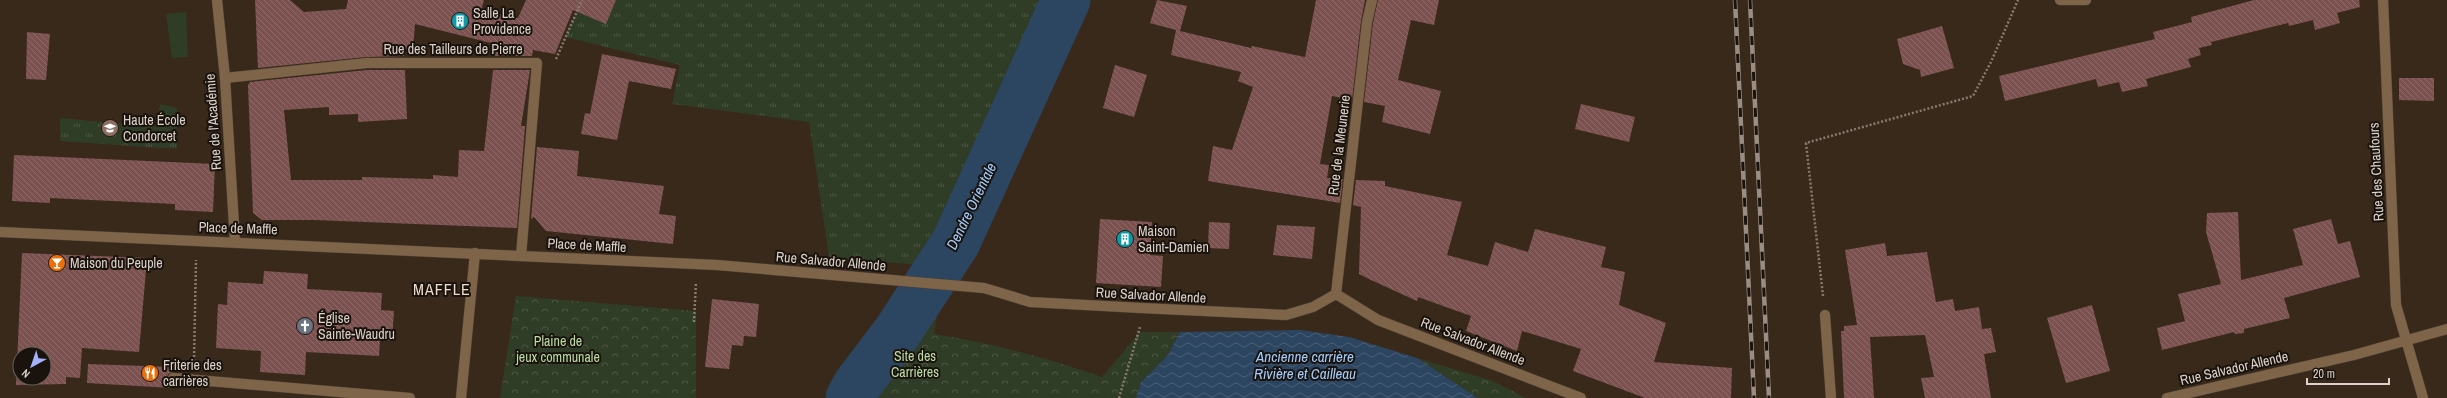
<svg xmlns="http://www.w3.org/2000/svg" width="2447" height="398" viewBox="0 0 2447 398" font-family="'Archivo Narrow',sans-serif">
  <style>
    .grass { fill: url(#grass-tufts) }
    .forest { fill: url(#forest-crowns) }
    .pitch { fill: #2f3c26 }
    .water { fill: url(#water-waves) }
    .lines { fill: none; stroke-linecap: round; stroke-linejoin: round }
    .river { stroke: #2c4560; stroke-width: 49 }
    .building { fill: url(#building-back-hatch); fill-rule: evenodd }
    .minor-casing { stroke: #524437; stroke-width: 11 }
    .path { stroke: #877a6f; stroke-width: 2.5; stroke-dasharray: 2 2; stroke-linecap: butt }
    .minor { stroke: #7e6549; stroke-width: 10 }
    .rail-casing { stroke: #9a8e83; stroke-width: 4.5 }
    .rail { stroke: #1a130d; stroke-width: 3; stroke-dasharray: 9; stroke-linecap: butt }
    .labels { text-anchor: middle; dominant-baseline: central; stroke-width: 4; stroke-linejoin: round; paint-order: stroke }
    .poi-label { font-size: 14px; fill: #dbd1c8; stroke: #1a130d; text-anchor: start }
    .street-label { font-size: 14px; fill: #dbd1c8; stroke: #1a130d }
    .park-label { font-size: 14px; fill: #b9dda3; stroke: #1a130d }
    .water-label { font-size: 15px; font-style: italic; fill: #a0ccff; stroke: #1a130d }
    .quarter-label { font-size: 16px; letter-spacing: 1px; fill: #eedac8; stroke: #1a130d }
  </style>
  <defs>
    <pattern id="grass-tufts" width="24" height="20" patternUnits="userSpaceOnUse"><rect width="24" height="20" fill="#2f3c26"/><path d="M3 7l-1-3M5 7V3M7 7l1-3M15 17l-1-3M17 17v-4M19 17l1-3" fill="none" stroke="#4d5744"/></pattern>
    <pattern id="forest-crowns" width="20" height="18" patternUnits="userSpaceOnUse"><rect width="20" height="18" fill="#2f3c26"/><path d="M2 6a3 3 0 1 1 6 0M12 15a3 3 0 1 1 6 0" fill="none" stroke="#4d5744"/></pattern>
    <pattern id="water-waves" width="16" height="10" patternUnits="userSpaceOnUse"><rect width="16" height="10" fill="#2c4560"/><path d="M0 5q4-4 8 0t8 0" fill="none" stroke="#4a5f75"/></pattern>
    <pattern id="building-back-hatch" width="6" height="6" patternUnits="userSpaceOnUse"><rect width="6" height="6" fill="#7b5250"/><path d="M-1 5l2 2M0 0l6 6M5-1l2 2" fill="none" stroke="#8d6a68"/></pattern>
  </defs>
  <rect width="100%" height="100%" fill="#38291b"/>
  <g class="grass">
    <polygon points="582,0 1064,0 932,266 829,257 809,122 672,104 680,65 565,37"/>
    <polygon points="160,104 177,108 177,149 60,141 60,118 156,127"/>
  </g>
  <g class="forest">
    <polygon points="516,296 696,311 696,398 500,398"/>
    <path d="M938 305 934 334C992 343 1047 358 1102 377L1140 332H1180L1168 355 1141 382 1136 398H850L857 385 913 308Z"/>
    <polygon points="1417,358 1493,381 1526,398 1478,398"/>
  </g>
  <polygon class="pitch" points="186,12 188,57 172,58 166,14"/>
  <polygon class="water" points="1300,330 1349,337 1417,358 1478,398 1136,398 1141,382 1168,355 1180,332"/>
  <g class="lines">
    <polyline class="river" points="850,398 857,385 898,331 956,242 1066,0"/>
  </g>
  <g class="building">
    <polygon points="255,0 290,0 304,12 346,9 348,0 484,0 481,11 518,18 526,0 616,0 606,24 573,10 555,54 533,50 532,56 494,56 495,44 415,24 413,50 404,49 404,56 366,57 258,68"/>
    <polygon points="1157,0 1187,6 1180,31 1251,48 1252,46 1305,57 1316,0 1365,0 1361,21 1352,100 1332,96 1320,164 1329,165 1327,178 1343,179 1340,203 1208,181 1213,146 1232,150 1253,87 1238,81 1241,72 1171,55 1176,30 1150,23"/>
    <polygon points="1378,0 1439,0 1434,25 1411,20 1398,80 1441,91 1430,134 1382,122 1385,106 1364,102 1373,23"/>
    <polygon points="2254,0 2359,0 2360,7 2337,13 2340,23 2315,30 2313,20 2289,26 2288,23 2211,42 2212,45 2199,48 2201,55 2188,59 2191,67 2146,79 2148,86 2122,92 2119,82 2098,87 2096,79 2005,101 1999,76 2155,39 2153,32 2192,22 2191,17"/>
    <polygon points="1942,26 1954,68 1921,77 1920,70 1903,64 1897,39"/>
    <polygon points="27,32 50,34 46,80 26,79"/>
    <polygon points="602,54 676,69 671,89 629,81 617,140 581,134 585,113 590,114"/>
    <polygon points="1115,65 1147,75 1134,117 1103,108"/>
    <polygon points="367,70 405,70 407,119 358,122 358,114 329,115 329,107 284,110 291,180 362,180 362,177 433,179 433,175 458,177 459,150 484,151 493,70 530,70 521,126 525,126 517,228 315,220 262,220 253,213 248,85 250,82"/>
    <polygon points="2399,78 2434,78 2434,101 2399,100"/>
    <polygon points="1581,104 1635,117 1629,142 1575,129"/>
    <polygon points="537,147 579,151 577,176 664,186 659,214 676,216 673,244 546,231 534,217 531,219"/>
    <polygon points="14,155 215,164 213,212 175,210 175,204 50,198 50,203 12,201"/>
    <polygon points="1356,180 1385,181 1385,186 1462,202 1447,255 1488,266 1495,242 1528,252 1535,229 1606,247 1601,267 1625,272 1619,305 1666,323 1654,362 1732,368 1731,398 1645,398 1573,371 1581,349 1522,331 1517,351 1466,331 1471,316 1418,297 1417,301 1371,280 1359,274 1361,207 1353,205"/>
    <polygon points="2238,212 2241,280 2303,265 2293,229 2331,219 2338,244 2350,241 2360,277 2284,298 2290,318 2244,329 2244,333 2235,334 2234,332 2162,350 2157,328 2185,321 2178,294 2221,284 2206,232 2207,213"/>
    <polygon points="1100,219 1152,222 1150,255 1163,256 1161,287 1096,283"/>
    <polygon points="1209,222 1230,223 1229,249 1208,248"/>
    <polygon points="1277,225 1315,227 1312,259 1273,255"/>
    <polygon points="1885,243 1887,256 1927,252 1936,302 1953,299 1955,311 1979,307 1982,329 1991,328 1996,352 1984,354 1991,398 1925,398 1921,378 1934,377 1925,335 1870,337 1874,398 1844,398 1841,331 1844,331 1844,326 1857,325 1845,250"/>
    <path d="M22 253 147 258 139 352 82 348 80 378 66 377V384L16 385ZM20 354H44V378H20Z"/>
    <polygon points="264,271 308,274 307,289 382,293 381,310 394,311 392,341 380,340 379,356 306,352 305,375 260,372 261,351 216,348 218,304 227,305 228,282 263,284"/>
    <polygon points="712,299 759,304 756,337 744,336 743,346 732,345 729,369 705,367"/>
    <polygon points="2092,305 2110,371 2066,383 2047,318"/>
    <polygon points="88,364 173,367 173,372 168,374 167,378 172,384 172,388 87,383"/>
  </g>
  <g class="lines">
    <g class="minor-casing">
      <g id="minor">
        <polyline points="217,0 225,78 235,242"/>
        <polyline points="2060,0 2086,0"/>
        <polyline points="2383,0 2396,305 2423,398"/>
        <polyline points="225,78 367,63 537,63 521,256"/>
        <polyline points="0,232 717,265 984,288 1030,302 1141,308 1286,315 1313,307 1336,294"/>
        <polyline points="1336,294 1367,22 1372,0"/>
        <polyline points="1336,294 1378,320 1581,398"/>
        <polyline points="1825,315 1831,398"/>
        <polyline points="173,378 410,398"/>
        <polyline points="461,398 475,253"/>
        <polyline points="2167,398 2354,355 2447,329"/>
      </g>
    </g>
    <g class="path">
      <polyline points="556,59 582,0"/>
      <polyline points="1823,296 1806,143 1973,96 1991,62 2018,0"/>
      <polyline points="694,322 696,282"/>
      <polyline points="194,361 196,260"/>
      <polyline points="1119,398 1140,327"/>
    </g>
    <use href="#minor" class="minor"/>
    <g class="rail-casing">
      <g id="rail">
        <polyline points="1735,0 1754,398"/>
        <polyline points="1750,0 1769,398"/>
      </g>
    </g>
    <use href="#rail" class="rail"/>
  </g>
  <defs>
    <g id="building-disc" transform="scale(0.9)"><circle r="9.5" fill="#0f9aa8" stroke="#1a130d"/><path d="M-4-6H4V6H1V3H-1V6H-4ZM-2.5-4.3h1.7v1.8h-1.7ZM.8-4.3h1.7v1.8H.8ZM-2.5-1h1.7V.8h-1.7ZM.8-1h1.7V.8H.8Z" fill="#fff"/></g>
    <g id="university-disc" transform="scale(0.9)"><circle r="9.5" fill="#8d6e63" stroke="#1a130d"/><path d="M0-5L7-2L0 1L-7-2ZM-4 1L0 2.5L4 1V4Q0 6-4 4Z" fill="#fff"/></g>
    <g id="bar-disc" transform="scale(0.9)"><circle r="9.5" fill="#e8710a" stroke="#1a130d"/><path d="M-6-5H6L.8 .8V4.5H3.5V6h-7V4.5H-.8V.8Z" fill="#fff"/></g>
    <g id="church-disc" transform="scale(0.9)"><circle r="9.5" fill="#6b7280" stroke="#1a130d"/><path d="M-1.2-6h2.4v3.5h3.3v2.4h-3.3V6h-2.4V-.1h-3.3v-2.4h3.3Z" fill="#fff"/></g>
    <g id="restaurant-disc" transform="scale(0.9)"><circle r="9.5" fill="#e8710a" stroke="#1a130d"/><path d="M-5-6h1v4h1v-4h1v4h1v-4h1v5L-1.5 .5V6h-2V.5L-5-1ZM5-6V6H3V1.5H1.5Q1.5-4 5-6Z" fill="#fff"/></g>
  </defs>
  <g fill-rule="evenodd">
    <use href="#building-disc" x="460" y="21"/>
    <use href="#university-disc" x="110" y="128"/>
    <use href="#building-disc" x="1125" y="239"/>
    <use href="#bar-disc" x="57" y="263"/>
    <use href="#church-disc" x="305" y="326"/>
    <use href="#restaurant-disc" x="150" y="373"/>
  </g>
  <g class="labels">
    <g class="poi-label">
      <text x="473" y="13">Salle La<tspan x="473" dy="16">Providence</tspan></text>
      <text x="123" y="120">Haute École<tspan x="123" dy="16">Condorcet</tspan></text>
      <text x="1138" y="231">Maison<tspan x="1138" dy="16">Saint-Damien</tspan></text>
      <text x="70" y="263">Maison du Peuple</text>
      <text x="318" y="318">Église<tspan x="318" dy="16">Sainte-Waudru</tspan></text>
      <text x="163" y="365">Friterie des<tspan x="163" dy="16">carrières</tspan></text>
    </g>
    <g class="street-label">
      <text x="453" y="49">Rue des Tailleurs de Pierre</text>
      <text transform="translate(213 122) rotate(-94)">Rue de l'Académie</text>
      <text transform="translate(1339 145) rotate(-83)">Rue de la Meunerie</text>
      <text transform="translate(2376 172) rotate(-93)">Rue des Chaufours</text>
      <text transform="translate(238 228) rotate(2)">Place de Maffle</text>
      <text transform="translate(587 245) rotate(3)">Place de Maffle</text>
      <text transform="translate(831 261) rotate(5)">Rue Salvador Allende</text>
      <text transform="translate(1151 295) rotate(3)">Rue Salvador Allende</text>
      <text transform="translate(1473 341) rotate(21)">Rue Salvador Allende</text>
      <text transform="translate(2234 368) rotate(-13)">Rue Salvador Allende</text>
    </g>
    <g class="park-label">
      <text x="558" y="341">Plaine de<tspan x="558" dy="16">jeux communale</tspan></text>
      <text x="915" y="356">Site des<tspan x="915" dy="16">Carrières</tspan></text>
    </g>
    <g class="water-label">
      <text transform="translate(971 206) rotate(-64)">Dendre Orientale</text>
      <text x="1305" y="356">Ancienne carrière<tspan x="1305" dy="17">Rivière et Cailleau</tspan></text>
    </g>
    <g class="quarter-label">
      <text x="442" y="289">MAFFLE</text>
    </g>
  </g>
  <g transform="translate(32 366) rotate(220)"><circle r="19" fill="#1a130d" stroke="#675f58"/>
  <path d="M0-3L7 15L0 10L-7 15Z" fill="#a3b2fd"/>
  <text y="-6" font-size="11" font-weight="bold" text-anchor="middle" fill="#dbd1c8">N</text>
  </g>
  <path d="M2307 378v6h82v-6" fill="none" stroke="#dbd1c8" stroke-width="2"/>
  <text x="2313" y="378" font-size="12" fill="#dbd1c8" stroke="#1a130d" stroke-width="3" paint-order="stroke">20 m</text>
</svg>
